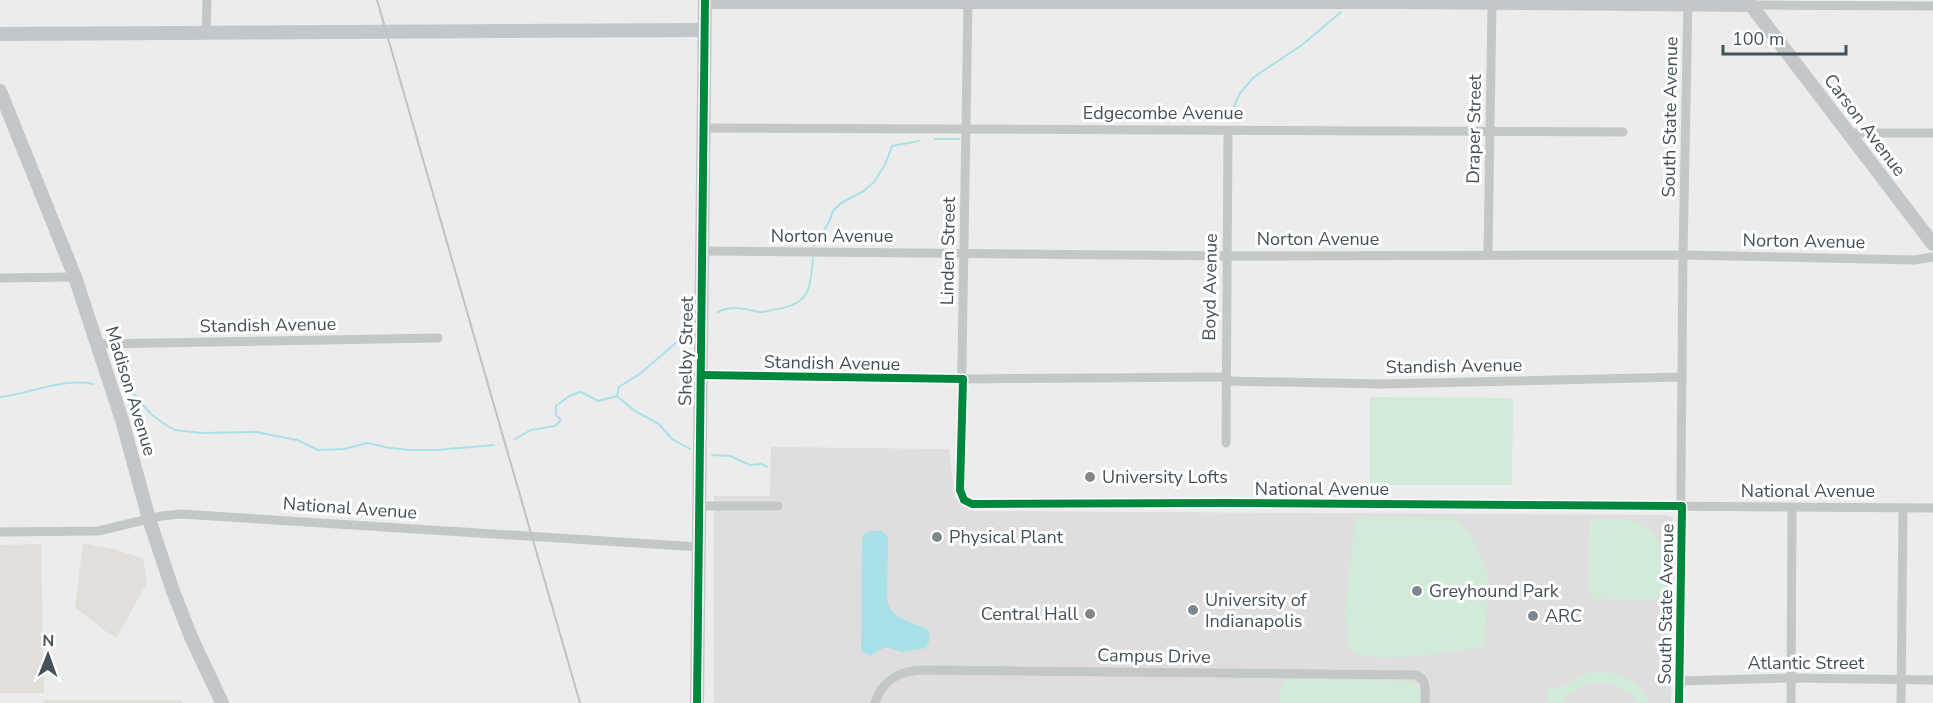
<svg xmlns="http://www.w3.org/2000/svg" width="1933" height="703" viewBox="0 0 1933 703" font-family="'Nunito Sans',sans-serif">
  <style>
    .commercial { fill: #e2dfda }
    .education { fill: #dfddde }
    .green { fill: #d1ebd8 }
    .water { fill: #a8e1e8 }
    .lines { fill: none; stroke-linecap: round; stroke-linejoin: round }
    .stream { stroke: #a8e1e8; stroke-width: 2 }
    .street { stroke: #c4c7c8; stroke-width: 9 }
    .secondary { stroke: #c4c7ca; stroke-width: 14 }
    .rail { stroke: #c0c2c3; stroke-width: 2 }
    .cycleway-casing { stroke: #fff; stroke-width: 11 }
    .cycleway { stroke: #00873e; stroke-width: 8 }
    .poi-dot { fill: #80878c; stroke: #fff; stroke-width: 2 }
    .labels { text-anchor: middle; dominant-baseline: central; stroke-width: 6; stroke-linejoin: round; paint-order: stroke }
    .street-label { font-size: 18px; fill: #455158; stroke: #fff }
    .poi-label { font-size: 18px; fill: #455158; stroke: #fff; text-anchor: start }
  </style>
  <rect width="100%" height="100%" fill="#edecec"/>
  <g class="commercial">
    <polygon points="83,543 113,549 143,558 147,583 117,637 108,633 75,607"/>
    <polygon points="41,544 44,693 0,693 0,545"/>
    <rect x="44" y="700" width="138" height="3"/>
  </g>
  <polygon class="education" points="771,447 949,449 955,498 970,511 1667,515 1673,518 1671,703 714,703 714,496 770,496"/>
  <g class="green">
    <polygon points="1370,397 1513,398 1512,485 1370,485"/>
    <path d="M1356 516H1452L1471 534 1488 573 1485 647C1453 651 1386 664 1358 654 1354 652 1351 648 1348 645L1345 609Z"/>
    <path d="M1590 519C1602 519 1616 518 1627 520 1668 528 1669 567 1669 600L1594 599 1589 594Z"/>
    <path d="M1595 671C1619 671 1639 681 1650 703H1638C1620 677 1580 675 1563 703H1547V687H1562L1581 675Z"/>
    <polygon points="1288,679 1409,681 1420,686 1420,703 1280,703 1280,688"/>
  </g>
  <path class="water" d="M871 531H882L888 537 887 601C892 620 912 622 927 629 931 635 930 642 926 648L902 652 885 647 870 656 861 651 862 539 864 534Z"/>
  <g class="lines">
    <g class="stream">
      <polyline points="1229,118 1240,93 1254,77 1302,45 1341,12"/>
      <polyline points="935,139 959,139"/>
      <polyline points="814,246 829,222 833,211 841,203 864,191 874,182 885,165 892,146 919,141"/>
      <path d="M718 312C732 305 744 309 759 312 766 313 771 309 777 309 811 304 810 287 813 258"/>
      <polyline points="132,392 152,415 166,425 175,430 201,433 256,432 297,440 318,450 344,449 367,443 390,448 410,450 436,450 494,445"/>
      <polyline points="617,396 619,387 641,373 686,334"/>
      <path d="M0 397C32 393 61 378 93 384"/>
      <polyline points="618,397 635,411 659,424 672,439 690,449"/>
      <polyline points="515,439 531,430 555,426 561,420 556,415 556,406 569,396 581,392 598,401 617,396"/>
      <polyline points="712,455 730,456 750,465 761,464 767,467"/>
    </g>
    <g class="street">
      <polyline points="968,2 960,484 962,495 967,502 977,504 1225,503 1933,508"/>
      <polyline points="1751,5 1933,6"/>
      <polyline points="206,33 207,0"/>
      <polyline points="703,128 1623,132"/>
      <polyline points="1848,133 1933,133"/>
      <polyline points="702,251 1227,256 1683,255 1914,260 1933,257"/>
      <polyline points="1488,254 1492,4"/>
      <polyline points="0,278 75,277"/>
      <polyline points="98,344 438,338"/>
      <polyline points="701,375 963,379 1226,377"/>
      <polyline points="1226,381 1382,384 1682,377"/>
      <polyline points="1226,443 1228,131"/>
      <polyline points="700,506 778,506"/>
      <polyline points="0,532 98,531 161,516 181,514 699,547"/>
      <polyline points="1680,681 1791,678 1933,680"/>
      <path d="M875 703C882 679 902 670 925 670L1415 675C1428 678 1425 692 1425 703"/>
      <polyline points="1679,703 1683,255 1688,0"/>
      <polyline points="1791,703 1792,508"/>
      <polyline points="1901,703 1903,508"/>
    </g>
    <g class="secondary">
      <polyline points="1747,0 1933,244"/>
      <polyline points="705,2 1392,2 1751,5"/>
      <polyline points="0,34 704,30"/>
      <polyline points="0,91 75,277 122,420 149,519 173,591 191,637 222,703"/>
      <polyline points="697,703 705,0"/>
    </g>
    <polyline class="rail" points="377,0 580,703"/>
    <g class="cycleway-casing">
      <g id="cycleway">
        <polyline points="701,375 963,379 960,490 964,500 972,504 1225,503 1682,506 1679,703"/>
        <polyline points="697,703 705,0"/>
      </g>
    </g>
    <use href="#cycleway" class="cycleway"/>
  </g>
  <g class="poi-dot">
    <circle cx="1090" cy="477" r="6"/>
    <circle cx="937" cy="537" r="6"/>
    <circle cx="1417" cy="591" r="6"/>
    <circle cx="1193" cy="610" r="6"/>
    <circle cx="1090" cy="614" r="6"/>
    <circle cx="1533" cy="616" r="6"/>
  </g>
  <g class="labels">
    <g class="street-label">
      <text x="1163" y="113">Edgecombe Avenue</text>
      <text transform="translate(1670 117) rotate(-89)">South State Avenue</text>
      <text transform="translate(1865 125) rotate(53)">Carson Avenue</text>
      <text transform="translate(1474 129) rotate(-89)">Draper Street</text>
      <text x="832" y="236">Norton Avenue</text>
      <text x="1318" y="239">Norton Avenue</text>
      <text transform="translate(1804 241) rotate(1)">Norton Avenue</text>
      <text transform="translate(948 251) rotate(-89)">Linden Street</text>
      <text transform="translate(1210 287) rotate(-89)">Boyd Avenue</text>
      <text transform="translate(268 325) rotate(-1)">Standish Avenue</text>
      <text transform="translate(686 351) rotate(-89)">Shelby Street</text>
      <text transform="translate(832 363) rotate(1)">Standish Avenue</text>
      <text transform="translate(1454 366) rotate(-1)">Standish Avenue</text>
      <text transform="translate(131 391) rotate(73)">Madison Avenue</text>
      <text x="1322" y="489">National Avenue</text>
      <text x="1808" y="491">National Avenue</text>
      <text transform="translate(350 508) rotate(4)">National Avenue</text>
      <text transform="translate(1666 604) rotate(-89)">South State Avenue</text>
      <text transform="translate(1154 656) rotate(1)">Campus Drive</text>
      <text x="1806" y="663">Atlantic Street</text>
    </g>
    <g class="poi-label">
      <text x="1102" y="477">University Lofts</text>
      <text x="949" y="537">Physical Plant</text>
      <text x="1429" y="591">Greyhound Park</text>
      <text x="1205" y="600">University of<tspan x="1205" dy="21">Indianapolis</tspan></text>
      <text x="1078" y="614" text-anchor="end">Central Hall</text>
      <text x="1545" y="616">ARC</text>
    </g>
  </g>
  <g transform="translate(48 655) rotate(1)" stroke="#ffffff" stroke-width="4.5" paint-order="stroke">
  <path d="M0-4.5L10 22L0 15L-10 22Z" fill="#455158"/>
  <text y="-9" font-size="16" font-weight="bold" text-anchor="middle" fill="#455158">N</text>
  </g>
  <path d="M1723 45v9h123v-9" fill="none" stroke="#455158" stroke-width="3"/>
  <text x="1732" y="45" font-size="18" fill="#455158" stroke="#ffffff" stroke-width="4.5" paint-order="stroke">100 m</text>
</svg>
